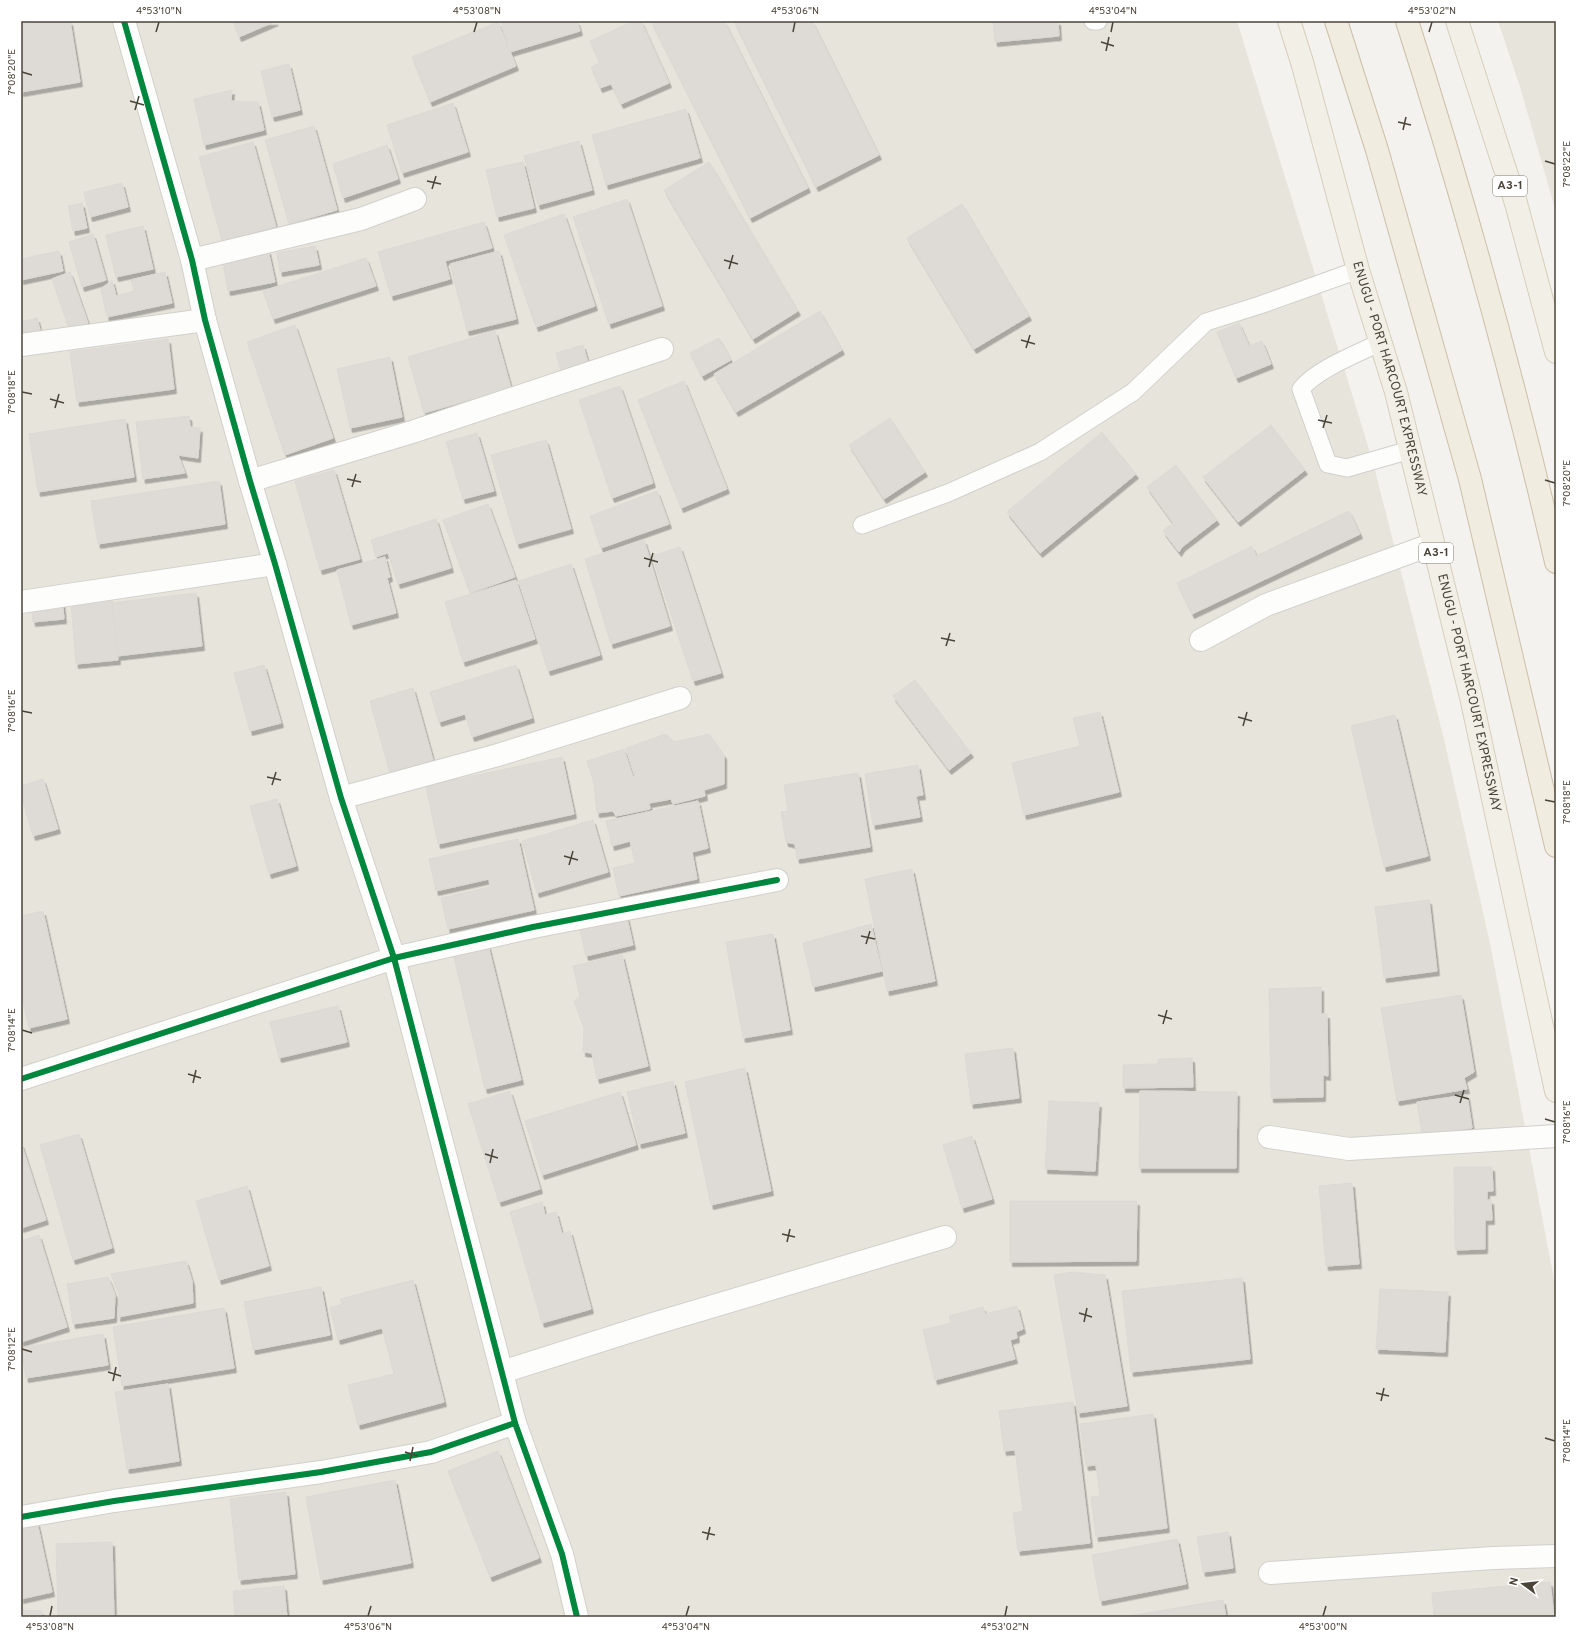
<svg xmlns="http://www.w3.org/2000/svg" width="1577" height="1638" viewBox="0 0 1577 1638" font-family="Overpass,sans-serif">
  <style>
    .residential { fill: #e7e4dc }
    .building { fill: #dedbd6; stroke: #dcd9d4; filter: url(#shadow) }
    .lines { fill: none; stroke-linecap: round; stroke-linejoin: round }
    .service-casing { stroke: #d2d0cb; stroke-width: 19 }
    .minor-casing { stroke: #d2d0cb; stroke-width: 24 }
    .primary-casing { stroke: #d6cebb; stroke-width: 24 }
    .trunk-casing { stroke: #ccbfa9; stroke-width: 24 }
    .service { stroke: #fdfdfc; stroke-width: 17 }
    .minor { stroke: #fdfdfc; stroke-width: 22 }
    .primary { stroke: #f2efe6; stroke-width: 22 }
    .trunk { stroke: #f0ece0; stroke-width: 22 }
    .cycleway-casing { stroke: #fff; stroke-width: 8 }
    .cycleway { stroke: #00873e; stroke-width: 6 }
    .ticks { fill: none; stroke: #4b4439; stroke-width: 1.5 }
    .labels { text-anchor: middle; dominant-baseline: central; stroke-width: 3.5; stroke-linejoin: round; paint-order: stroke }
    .shield { fill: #fff; stroke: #817c74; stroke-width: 1 }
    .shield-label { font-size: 12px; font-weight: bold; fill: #4b4439 }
    .street-label { font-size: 13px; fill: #4b4439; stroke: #fff }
    .neatline { fill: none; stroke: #4b4439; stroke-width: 1.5 }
    .ticks-label { font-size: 10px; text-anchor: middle; fill: #4b4439 }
  </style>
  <defs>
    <filter id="shadow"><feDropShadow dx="2.5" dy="4.5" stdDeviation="0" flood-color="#0004"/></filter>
  </defs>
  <rect width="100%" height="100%" fill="#f4f2ee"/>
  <g class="residential">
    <polygon points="21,21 1237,21 1372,459 1444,739 1491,948 1556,1290 1556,1617 21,1617"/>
    <polygon points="1498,21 1556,21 1556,212 1520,87"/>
  </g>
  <g class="building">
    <polygon points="42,21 70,21 80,82 21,92 21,24"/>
    <polygon points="233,21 276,21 239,37"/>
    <polygon points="501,21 577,21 580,31 510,52"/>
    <polygon points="634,21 641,21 669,83 621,104 611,84 600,88 591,67 600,63 590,41"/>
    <polygon points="651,21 724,21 808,188 750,218"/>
    <polygon points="734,21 812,21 879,155 816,187"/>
    <polygon points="993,21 1058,21 1059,36 995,42"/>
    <polygon points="498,22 516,66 430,102 412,57"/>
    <polygon points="289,64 300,110 272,117 261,71"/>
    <polygon points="232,90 231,101 258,102 264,130 204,145 194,99"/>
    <polygon points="453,103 468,152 402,173 387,125"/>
    <polygon points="686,109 700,158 606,185 592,135"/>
    <polygon points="314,126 337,210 289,224 265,140"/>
    <polygon points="579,141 592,190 538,205 524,156"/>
    <polygon points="253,142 276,227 222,241 199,157"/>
    <polygon points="387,145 398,179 343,198 333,164"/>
    <polygon points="523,162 534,208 497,217 486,170"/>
    <polygon points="709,162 798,311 753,339 664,190"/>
    <polygon points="122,183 128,207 90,217 84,192"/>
    <polygon points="627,199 662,306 609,324 573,217"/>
    <polygon points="82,203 87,228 73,231 68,206"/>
    <polygon points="962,204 1029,316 974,349 907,238"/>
    <polygon points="564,214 595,306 536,327 504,235"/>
    <polygon points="484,222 492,248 445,261 450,279 391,296 378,252"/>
    <polygon points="143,226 153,269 116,277 106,235"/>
    <polygon points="93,234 106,280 82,287 69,242"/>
    <polygon points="315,246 319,265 280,272 277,253"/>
    <polygon points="268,250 275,282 228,291 222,258"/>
    <polygon points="59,251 63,271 21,280 21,259"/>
    <polygon points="499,251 516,319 467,331 450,264"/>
    <polygon points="366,258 376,286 273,319 263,291"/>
    <polygon points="70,272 88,323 69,329 52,279"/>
    <polygon points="165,272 172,303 107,317 101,289 112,280 116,296 134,291 131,280"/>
    <polygon points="820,311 842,350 736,412 714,374"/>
    <polygon points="37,318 40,330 23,334 21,322"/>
    <polygon points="1239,323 1249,346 1262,341 1271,364 1236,378 1217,332"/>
    <polygon points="295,325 333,438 285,455 247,342"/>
    <polygon points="495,331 511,388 424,413 408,357"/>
    <polygon points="719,338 731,360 702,376 690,353"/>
    <polygon points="168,339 174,389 77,402 70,352"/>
    <polygon points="583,345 588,363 561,371 556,353"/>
    <polygon points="390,357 402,417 350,428 337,369"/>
    <polygon points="684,381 727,489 681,508 638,400"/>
    <polygon points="620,386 653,483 612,498 579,400"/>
    <polygon points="189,416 190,427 200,428 198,458 178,455 185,473 143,479 136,422"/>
    <polygon points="890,418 925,472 884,499 849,445"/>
    <polygon points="125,419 134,477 38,492 29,434"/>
    <polygon points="1271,425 1305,470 1238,522 1203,477"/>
    <polygon points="1102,432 1136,474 1040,553 1007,512"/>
    <polygon points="477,433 494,491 463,499 446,442"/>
    <polygon points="546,440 571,529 517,544 491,455"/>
    <polygon points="1176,465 1217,520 1182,547 1179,552 1163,531 1173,523 1147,487"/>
    <polygon points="334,470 360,559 320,570 295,481"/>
    <polygon points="219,481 225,524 98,544 91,501"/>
    <polygon points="657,491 669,524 601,548 590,516"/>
    <polygon points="488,504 515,577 470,593 443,520"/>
    <polygon points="1349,511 1360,534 1192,614 1177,583 1252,546 1256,556"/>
    <polygon points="436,519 451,568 398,584 388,553 376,557 371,540"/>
    <polygon points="644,540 670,626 611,644 585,559"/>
    <polygon points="680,547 721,673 693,681 652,556"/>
    <polygon points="385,557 390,577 387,578 396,613 351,625 337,570"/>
    <polygon points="571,564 600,655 548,671 519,581"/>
    <polygon points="516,580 535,639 463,662 445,602"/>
    <polygon points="196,593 202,646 117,656 111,603"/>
    <polygon points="62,598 64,619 33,622 31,602"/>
    <polygon points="112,599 118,660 76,664 71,603"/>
    <polygon points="264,665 281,723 250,731 234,673"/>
    <polygon points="516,665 532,718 472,737 465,714 439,722 430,692"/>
    <polygon points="915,680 971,753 949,770 893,696"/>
    <polygon points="413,688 433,760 390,773 370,701"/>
    <polygon points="1100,712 1119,792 1024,815 1012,763 1080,746 1073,718"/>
    <polygon points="1395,715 1428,856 1384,867 1351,726"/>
    <polygon points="666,734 674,742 709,734 724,755 724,784 704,790 705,796 673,804 671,799 649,803 650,809 616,816 613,811 597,813 594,783 587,761 624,749 633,777 635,776 626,748"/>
    <polygon points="562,757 574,814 438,844 426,786"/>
    <polygon points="918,765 923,795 916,796 920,817 873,825 865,774"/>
    <polygon points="858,773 870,847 797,859 795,844 786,842 781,812 788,811 784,785"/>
    <polygon points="43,779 58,829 33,836 21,795 21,786"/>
    <polygon points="277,799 296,866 269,874 250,806"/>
    <polygon points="698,801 708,848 692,852 697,879 619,896 613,868 635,863 630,841 612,846 606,821"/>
    <polygon points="593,820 608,872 537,893 522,841"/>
    <polygon points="518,839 534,910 448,929 441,898 490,887 489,879 436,891 429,859"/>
    <polygon points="912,869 935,981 887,991 865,879"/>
    <polygon points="1429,900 1437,971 1384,978 1375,907"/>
    <polygon points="43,911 67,1019 29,1028 21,994 21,916"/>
    <polygon points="626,914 633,945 586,956 579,926"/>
    <polygon points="871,924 882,971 813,987 803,943"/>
    <polygon points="773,934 790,1030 743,1038 726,942"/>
    <polygon points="488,945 521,1080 485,1089 453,953"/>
    <polygon points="622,955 648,1066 597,1079 592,1053 583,1052 584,1028 574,1001 580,997 573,966"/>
    <polygon points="1321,987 1321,1014 1327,1014 1328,1076 1323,1075 1323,1097 1271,1098 1269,989"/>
    <polygon points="1461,995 1474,1072 1464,1078 1467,1089 1397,1101 1381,1008"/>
    <polygon points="338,1006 347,1042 279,1058 270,1022"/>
    <polygon points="1013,1048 1019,1098 971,1104 965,1054"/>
    <polygon points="1192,1058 1193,1087 1123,1088 1123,1065 1157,1064 1159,1059"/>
    <polygon points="745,1068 771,1191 711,1205 685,1082"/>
    <polygon points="673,1081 685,1133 639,1144 627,1092"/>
    <polygon points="510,1091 540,1189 499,1202 468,1104"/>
    <polygon points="1140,1091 1237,1092 1236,1168 1139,1168"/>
    <polygon points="620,1092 636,1145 542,1175 525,1121"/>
    <polygon points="1467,1095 1472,1128 1422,1135 1417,1102"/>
    <polygon points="1049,1101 1099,1103 1095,1171 1045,1169"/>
    <polygon points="79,1134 112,1248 73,1260 40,1145"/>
    <polygon points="972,1136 992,1199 962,1208 943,1145"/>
    <polygon points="21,1143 46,1220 21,1228"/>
    <polygon points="1454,1167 1492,1167 1493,1191 1487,1191 1487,1200 1491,1200 1492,1220 1485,1220 1485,1249 1455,1250"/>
    <polygon points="1352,1183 1359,1264 1326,1266 1319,1186"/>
    <polygon points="247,1186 269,1266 219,1280 196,1201"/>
    <polygon points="1010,1201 1137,1201 1136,1261 1010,1262"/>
    <polygon points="542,1202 545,1215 556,1212 562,1234 570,1231 591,1309 542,1323 510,1212"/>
    <polygon points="39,1235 67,1327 21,1342 21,1241"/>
    <polygon points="186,1261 192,1281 193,1303 118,1317 119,1295 111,1274"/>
    <polygon points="1072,1272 1105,1275 1127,1406 1078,1413 1054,1275"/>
    <polygon points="108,1277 115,1295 114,1318 73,1324 67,1284"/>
    <polygon points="1242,1278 1250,1359 1131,1372 1122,1291"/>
    <polygon points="413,1280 444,1402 358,1425 348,1385 394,1374 382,1328 338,1340 330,1308 342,1304 340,1299"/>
    <polygon points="321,1287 330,1335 253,1350 244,1302"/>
    <polygon points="1380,1289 1448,1292 1445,1352 1376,1349"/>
    <polygon points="1017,1306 1023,1329 1016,1332 1017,1338 1010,1340 1015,1359 935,1380 923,1330 951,1323 949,1316 983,1307 985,1314"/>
    <polygon points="224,1308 234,1368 122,1386 113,1327"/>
    <polygon points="103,1334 108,1365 26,1378 21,1348"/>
    <polygon points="168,1384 179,1461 127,1469 115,1392"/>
    <polygon points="1073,1402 1090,1543 1018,1551 1013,1513 1023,1511 1015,1450 1004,1451 999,1411"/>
    <polygon points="1153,1414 1167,1528 1096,1537 1091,1497 1100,1496 1096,1465 1086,1466 1080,1424"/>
    <polygon points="498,1451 539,1558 490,1577 448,1471"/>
    <polygon points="395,1480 411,1563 321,1580 306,1497"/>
    <polygon points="286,1492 295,1574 239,1580 230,1499"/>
    <polygon points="37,1522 52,1592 21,1599 21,1526"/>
    <polygon points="1228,1532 1233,1568 1203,1572 1197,1537"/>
    <polygon points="1177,1539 1186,1584 1100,1601 1092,1555"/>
    <polygon points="112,1542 114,1617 58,1617 56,1544"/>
    <polygon points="1550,1582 1554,1617 1434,1617 1432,1593"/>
    <polygon points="284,1586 287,1617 235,1617 233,1591"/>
    <polygon points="1223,1600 1226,1617 1124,1617"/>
    <polygon points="21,1610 42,1611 41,1617 21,1617"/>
  </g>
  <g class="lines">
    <g class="service-casing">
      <g id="service">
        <polyline points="1093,21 1098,21"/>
        <path d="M1381 342C1357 354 1317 369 1301 389L1328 464 1347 468 1410 450"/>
        <polyline points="862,525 948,493 1040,452 1133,392 1206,322 1260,305 1358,270"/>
      </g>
    </g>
    <g class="minor-casing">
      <g id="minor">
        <polyline points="124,21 192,260 205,320 250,481 275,564 341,798 394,958 515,1423 562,1554 577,1617"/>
        <polyline points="192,260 361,219 415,199"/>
        <polyline points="21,345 205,320"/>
        <polyline points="250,481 412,432 662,349"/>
        <polyline points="21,602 275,564"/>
        <polyline points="1201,640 1266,605 1433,544"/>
        <polyline points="341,798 498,755 680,698"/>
        <polyline points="21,1079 394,958 533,927 777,880"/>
        <polyline points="1269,1137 1349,1149 1556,1136"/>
        <polyline points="502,1372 653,1324 945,1237"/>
        <polyline points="21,1517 114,1501 321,1472 431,1452 515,1423"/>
        <polyline points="1270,1573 1493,1558 1556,1556"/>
      </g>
    </g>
    <g class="primary-casing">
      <g id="primary">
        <path id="s1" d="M1289 21 1302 62 1358 270 1396 392 1471 697 1556 1091"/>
        <polyline points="1457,21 1516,203 1556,352"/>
      </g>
    </g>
    <g class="trunk-casing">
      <g id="trunk">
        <polyline points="1336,21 1377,150 1470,479 1556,846"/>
        <path d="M1407 21C1464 199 1514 380 1556 562"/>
      </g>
    </g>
    <use href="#service" class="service"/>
    <use href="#minor" class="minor"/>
    <use href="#primary" class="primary"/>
    <use href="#trunk" class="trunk"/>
    <g class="cycleway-casing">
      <g id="cycleway">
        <polyline points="124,21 192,260 205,320 250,481 275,564 341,798 394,958 515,1423 562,1554 577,1617"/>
        <polyline points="21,1079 394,958 533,927 777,880"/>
        <polyline points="21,1517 114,1501 321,1472 431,1452 515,1423"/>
      </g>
    </g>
    <use href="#cycleway" class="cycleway"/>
  </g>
  <path class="ticks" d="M156 32 159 22M474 32 477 22M793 32 795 22M1111 32 1113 22M1429 32 1432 22M1101 42 1114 46M1106 51 1109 37M22 72 32 75M130 101 144 105M135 110 139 96M1398 122 1411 125M1403 130 1406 117M1545 161 1555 164M427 181 441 184M432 189 436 176M724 260 738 264M729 269 733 255M1021 340 1035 344M1026 348 1030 335M22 392 32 394M50 399 64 403M55 408 59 394M1318 420 1332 423M1323 428 1327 415M347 479 361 482M1545 480 1555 483M352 487 356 474M644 558 658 562M649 567 653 553M941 638 955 641M946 646 950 633M22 711 32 713M1238 717 1252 721M1243 726 1247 712M267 777 281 780M272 785 276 772M1545 800 1555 802M564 856 578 860M569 865 573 851M861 936 875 939M866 944 870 931M1158 1015 1172 1019M1163 1024 1167 1010M22 1030 32 1033M188 1074 201 1078M193 1083 196 1070M1455 1095 1469 1099M1460 1103 1464 1090M1545 1119 1555 1122M485 1154 498 1158M490 1163 493 1149M782 1234 795 1237M787 1242 790 1229M1079 1313 1092 1317M1084 1322 1087 1308M22 1349 32 1352M108 1372 121 1376M113 1381 116 1367M1376 1393 1389 1396M1381 1401 1384 1388M1545 1438 1555 1441M405 1452 418 1456M410 1461 413 1447M702 1532 715 1535M707 1540 710 1527M50 1616 52 1606M368 1616 371 1606M686 1616 689 1606M1005 1616 1007 1606M1323 1616 1326 1606"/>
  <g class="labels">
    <g class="shield">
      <rect x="1493" y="176" width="34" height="20" rx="3"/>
      <rect x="1419" y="543" width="34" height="20" rx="3"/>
    </g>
    <g class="shield-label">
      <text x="1510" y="186">A3-1</text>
      <text x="1436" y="553">A3-1</text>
    </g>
    <g class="street-label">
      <text stroke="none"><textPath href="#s1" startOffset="372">ENUGU - PORT HARCOURT EXPRESSWAY</textPath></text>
      <text stroke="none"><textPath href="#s1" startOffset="696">ENUGU - PORT HARCOURT EXPRESSWAY</textPath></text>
    </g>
  </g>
  <rect width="1577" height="1638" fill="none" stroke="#ffffff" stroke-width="44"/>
  <g transform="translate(1523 1584) rotate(285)" stroke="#ffffff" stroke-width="3" paint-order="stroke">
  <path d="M0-3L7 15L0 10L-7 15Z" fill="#4b4439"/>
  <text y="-6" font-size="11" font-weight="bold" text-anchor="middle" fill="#4b4439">N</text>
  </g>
  <rect x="22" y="22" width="1533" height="1594" class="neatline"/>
  <g class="ticks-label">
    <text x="159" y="14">4°53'10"N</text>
    <text x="477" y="14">4°53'08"N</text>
    <text x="795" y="14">4°53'06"N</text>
    <text x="1113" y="14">4°53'04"N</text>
    <text x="1432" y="14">4°53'02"N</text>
    <text transform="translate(11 72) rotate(-90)" y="4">7°08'20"E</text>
    <text transform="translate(1566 164) rotate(-90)" y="4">7°08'22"E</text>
    <text transform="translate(11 392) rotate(-90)" y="4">7°08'18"E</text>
    <text transform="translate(1566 483) rotate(-90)" y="4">7°08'20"E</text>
    <text transform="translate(11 711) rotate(-90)" y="4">7°08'16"E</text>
    <text transform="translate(1566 802) rotate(-90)" y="4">7°08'18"E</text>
    <text transform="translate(11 1030) rotate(-90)" y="4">7°08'14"E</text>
    <text transform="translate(1566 1122) rotate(-90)" y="4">7°08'16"E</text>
    <text transform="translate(11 1349) rotate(-90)" y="4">7°08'12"E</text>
    <text transform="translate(1566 1441) rotate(-90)" y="4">7°08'14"E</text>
    <text x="50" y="1630">4°53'08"N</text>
    <text x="368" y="1630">4°53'06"N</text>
    <text x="686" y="1630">4°53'04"N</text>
    <text x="1005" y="1630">4°53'02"N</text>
    <text x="1323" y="1630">4°53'00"N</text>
  </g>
</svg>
